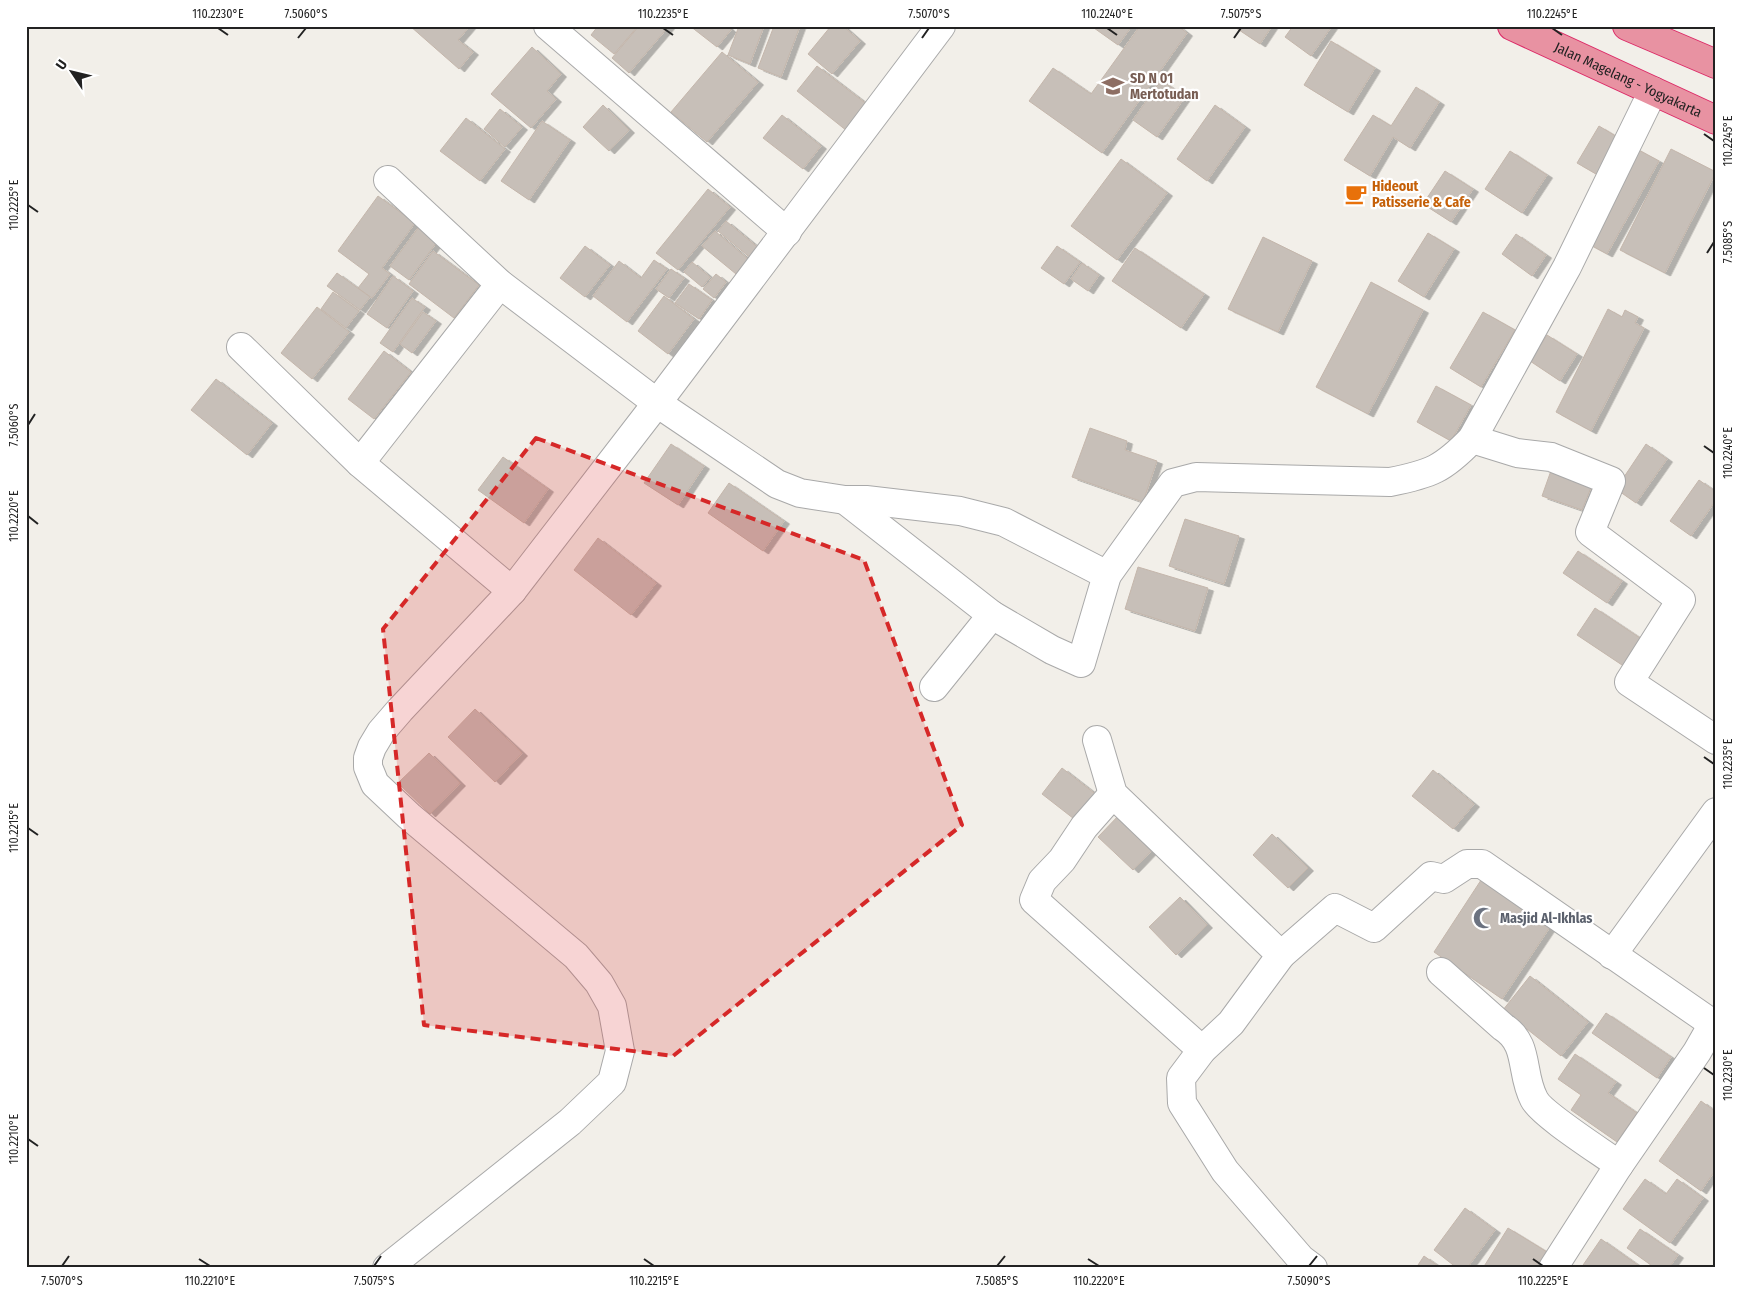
<svg xmlns="http://www.w3.org/2000/svg" width="1742" height="1294" viewBox="0 0 1742 1294" font-family="'Fira Sans Condensed',sans-serif">
  <style>
    .building { fill: #c7bfb8; stroke: #c4b6ab; filter: url(#shadow) }
    .lines { fill: none; stroke-linecap: round; stroke-linejoin: round }
    .minor-casing { stroke: #a9a9a9; stroke-width: 30 }
    .highway-casing { stroke: #dc2a67; stroke-width: 30 }
    .minor { stroke: #fff; stroke-width: 28 }
    .highway { stroke: #e892a2; stroke-width: 28 }
    .marked { fill: #d62828; fill-opacity: 0.2; stroke: #d62828; stroke-width: 4; stroke-dasharray: 10 6; stroke-linejoin: round }
    .ticks { fill: none; stroke: #222; stroke-width: 2 }
    .labels { text-anchor: middle; dominant-baseline: central; stroke-width: 4.5; stroke-linejoin: round; paint-order: stroke }
    .education-label { font-size: 14px; font-weight: bold; fill: #785e54; stroke: #fff; text-anchor: start }
    .street-label { font-size: 14px; fill: #222; stroke: #fff }
    .food-label { font-size: 14px; font-weight: bold; fill: #c56008; stroke: #fff; text-anchor: start }
    .worship-label { font-size: 14px; font-weight: bold; fill: #5b616d; stroke: #fff; text-anchor: start }
    .neatline { fill: none; stroke: #222; stroke-width: 2 }
    .ticks-label { font-size: 12px; text-anchor: middle; fill: #222 }
  </style>
  <defs>
    <filter id="shadow"><feDropShadow dx="5.5" dy="3" stdDeviation="0" flood-color="#0004"/></filter>
  </defs>
  <rect width="100%" height="100%" fill="#f2efe9"/>
  <g class="building">
    <polygon points="410,26 470,26 458,40 473,52 459,69"/>
    <polygon points="598,26 638,26 614,54 591,35"/>
    <polygon points="639,26 669,26 629,73 612,58"/>
    <polygon points="690,26 727,26 731,30 717,47"/>
    <polygon points="739,26 764,26 750,64 728,55"/>
    <polygon points="774,26 800,26 781,77 758,68"/>
    <polygon points="831,26 843,26 860,41 832,74 808,54"/>
    <polygon points="1096,26 1132,26 1118,45 1094,28"/>
    <polygon points="1140,26 1178,26 1187,33 1102,153 1029,101 1053,68 1091,94"/>
    <polygon points="1233,26 1272,26 1260,44"/>
    <polygon points="1293,26 1332,26 1311,56 1285,37"/>
    <polygon points="1331,41 1375,68 1348,112 1304,85"/>
    <polygon points="532,47 561,74 547,91 556,99 531,128 491,94"/>
    <polygon points="722,52 758,82 707,142 671,112"/>
    <polygon points="817,66 868,105 847,131 797,91"/>
    <polygon points="1161,80 1185,97 1157,137 1133,120"/>
    <polygon points="1416,87 1439,102 1410,148 1393,137 1370,176 1344,160 1373,115 1391,126"/>
    <polygon points="603,105 629,130 609,151 583,127"/>
    <polygon points="1215,105 1245,127 1207,181 1177,159"/>
    <polygon points="500,109 522,127 505,147 484,129"/>
    <polygon points="782,115 821,146 803,169 763,138"/>
    <polygon points="466,118 505,149 480,181 440,151"/>
    <polygon points="542,121 570,140 529,200 501,181"/>
    <polygon points="1599,126 1624,141 1603,178 1577,163"/>
    <polygon points="1635,148 1659,161 1607,254 1583,241"/>
    <polygon points="1671,149 1716,172 1665,273 1620,250"/>
    <polygon points="1510,151 1547,175 1522,213 1485,189"/>
    <polygon points="1121,159 1167,193 1117,260 1071,226"/>
    <polygon points="1445,171 1473,189 1451,222 1423,204"/>
    <polygon points="708,189 730,207 678,270 656,253"/>
    <polygon points="378,196 415,223 382,268 390,274 372,298 358,288 369,274 338,251"/>
    <polygon points="726,221 761,250 753,260 718,231"/>
    <polygon points="418,228 437,242 409,280 390,266"/>
    <polygon points="715,231 748,259 736,274 702,246"/>
    <polygon points="1428,233 1454,249 1424,297 1398,281"/>
    <polygon points="1516,234 1546,255 1532,276 1502,254"/>
    <polygon points="1263,237 1312,261 1278,332 1228,309"/>
    <polygon points="585,246 610,265 585,297 560,278"/>
    <polygon points="1057,246 1080,262 1064,284 1041,268"/>
    <polygon points="1135,248 1204,294 1181,328 1112,281"/>
    <polygon points="433,251 479,285 454,318 409,284"/>
    <polygon points="654,260 667,269 627,322 593,296 619,261 641,278"/>
    <polygon points="692,262 710,277 702,287 684,272"/>
    <polygon points="1082,263 1099,275 1088,291 1071,279"/>
    <polygon points="671,269 684,278 669,298 656,289"/>
    <polygon points="337,273 370,297 360,310 327,286"/>
    <polygon points="716,274 726,282 714,298 703,289"/>
    <polygon points="393,276 413,291 387,328 367,314"/>
    <polygon points="1371,282 1423,310 1368,414 1316,387"/>
    <polygon points="689,284 712,300 699,319 675,303"/>
    <polygon points="333,292 359,311 346,328 321,309"/>
    <polygon points="664,296 694,319 668,354 638,331"/>
    <polygon points="412,298 425,307 393,352 380,343"/>
    <polygon points="317,307 349,332 312,379 281,353"/>
    <polygon points="1608,309 1622,317 1625,310 1638,317 1635,323 1644,328 1591,431 1556,412"/>
    <polygon points="423,312 436,321 412,353 400,344"/>
    <polygon points="1483,312 1515,330 1481,387 1450,368"/>
    <polygon points="1547,335 1577,354 1560,381 1530,361"/>
    <polygon points="384,351 411,372 374,419 348,399"/>
    <polygon points="216,379 272,423 247,455 191,410"/>
    <polygon points="1436,386 1471,405 1451,441 1417,422"/>
    <polygon points="1090,428 1127,441 1125,450 1157,461 1143,502 1072,477"/>
    <polygon points="671,444 704,466 678,505 644,483"/>
    <polygon points="1646,444 1667,459 1636,503 1616,489"/>
    <polygon points="503,457 548,489 524,523 478,490"/>
    <polygon points="1553,465 1594,480 1582,510 1542,496"/>
    <polygon points="1699,480 1716,492 1716,500 1691,536 1670,521"/>
    <polygon points="729,483 784,521 763,551 708,513"/>
    <polygon points="1185,519 1239,536 1224,584 1169,566"/>
    <polygon points="598,538 656,583 631,615 574,570"/>
    <polygon points="1578,551 1622,581 1607,603 1563,573"/>
    <polygon points="1138,567 1208,588 1195,631 1125,609"/>
    <polygon points="1595,608 1646,642 1628,669 1577,635"/>
    <polygon points="475,709 522,753 495,782 448,737"/>
    <polygon points="429,753 460,783 430,814 398,783"/>
    <polygon points="1062,768 1098,796 1078,822 1042,794"/>
    <polygon points="1433,770 1474,804 1453,829 1412,796"/>
    <polygon points="1121,813 1157,845 1133,870 1098,837"/>
    <polygon points="1272,834 1308,868 1288,888 1253,855"/>
    <polygon points="1485,874 1554,921 1502,999 1434,952"/>
    <polygon points="1180,897 1207,925 1176,955 1149,927"/>
    <polygon points="1530,976 1588,1022 1561,1056 1503,1010"/>
    <polygon points="1606,1013 1671,1057 1657,1078 1592,1033"/>
    <polygon points="1575,1054 1616,1082 1608,1093 1637,1113 1617,1142 1571,1110 1581,1095 1558,1079"/>
    <polygon points="1701,1101 1716,1112 1716,1169 1701,1191 1659,1161"/>
    <polygon points="1645,1179 1666,1194 1677,1179 1703,1198 1670,1243 1623,1209"/>
    <polygon points="1465,1208 1495,1230 1467,1268 1457,1268 1434,1250"/>
    <polygon points="1508,1228 1552,1255 1544,1268 1483,1268"/>
    <polygon points="1640,1229 1678,1255 1669,1268 1655,1268 1627,1248"/>
    <polygon points="1601,1239 1642,1268 1581,1268"/>
    <polygon points="1424,1256 1441,1268 1416,1268"/>
  </g>
  <g class="lines">
    <g class="minor-casing">
      <g id="minor">
        <polyline points="548,26 787,232"/>
        <polyline points="388,180 500,284 657,403 777,484 800,493 845,500 866,500 960,511 1004,522 1107,575"/>
        <polyline points="241,347 360,463 512,591"/>
        <polyline points="1472,439 1517,453 1551,457 1611,481 1590,532 1681,600 1629,682 1716,740"/>
        <polyline points="360,463 500,284"/>
        <path d="M845 500 992 615 1052 650 1081 663 1107 575 1173 483 1196 477 1390 482C1431 474 1443 469 1472 439L1567 267 1653 91"/>
        <polyline points="934,687 992,615"/>
        <polyline points="1097,740 1113,794 1281,955 1231,1023 1202,1050 1181,1078 1182,1103 1225,1171 1301,1259 1313,1268"/>
        <polyline points="1113,794 1084,827 1062,860 1042,881 1034,900 1202,1050"/>
        <polyline points="1281,955 1335,908 1374,928 1431,876 1444,879 1467,864 1482,864 1716,1026"/>
        <polyline points="1612,955 1716,812"/>
        <path d="M1441 972 1503 1027C1530 1044 1520 1073 1534 1099 1541 1114 1603 1153 1619 1165"/>
        <polyline points="387,1268 570,1122 612,1082 620,1051 612,1006 599,983 576,956 409,816 375,784 368,767 368,758 372,747 381,732 400,710 512,591 657,403 941,26"/>
        <polyline points="1553,1268 1619,1165 1697,1052 1713,1024"/>
      </g>
    </g>
    <g class="highway-casing">
      <g id="highway">
        <path id="s1" d="M1512 26 1716 120"/>
        <polyline points="1627,26 1716,64"/>
      </g>
    </g>
    <use href="#minor" class="minor"/>
    <use href="#highway" class="highway"/>
  </g>
  <path class="marked" d="M536 438 864 560 962 825 673 1056 424 1025 383 629Z"/>
  <path class="ticks" d="M218 28 228 35M663 28 673 35M1107 28 1117 35M1552 28 1562 35M298 38 306 28M922 38 929 28M1234 38 1241 28M1704 134 1714 141M28 205 38 212M1707 253 1714 242M28 425 35 414M1704 446 1714 453M28 516 38 524M1704 757 1714 764M28 828 38 835M1704 1068 1714 1075M28 1139 38 1146M199 1259 210 1266M644 1259 654 1266M1088 1259 1099 1266M1533 1259 1543 1266M62 1266 69 1256M374 1266 381 1256M997 1266 1005 1256M1309 1266 1317 1256"/>
  <defs>
    <g id="school-bare" transform="scale(1.725)"><path d="M0-5L7-2L0 1L-7-2ZM-4 1L0 2.5L4 1V4Q0 6-4 4Z" fill="#8d6e63" stroke="#fff" stroke-width="2.5" paint-order="stroke"/></g>
    <g id="cafe-bare" transform="scale(1.725)"><path d="M-5.5-4.5H6V0H3Q3 3.5 0 3.5H-2.5Q-5.5 3.5-5.5 0ZM3-3.2v2h1.7v-2ZM-6 4.5H4V6H-6Z" fill="#e8710a" stroke="#fff" stroke-width="2.5" paint-order="stroke"/></g>
    <g id="mosque-bare" transform="scale(1.725)"><path d="M3.5-4.9A6 6 0 1 0 3.5 4.9A5 5 0 1 1 3.5-4.9Z" fill="#6b7280" stroke="#fff" stroke-width="2.5" paint-order="stroke"/></g>
  </defs>
  <g fill-rule="evenodd">
    <use href="#school-bare" x="1113" y="86"/>
    <use href="#cafe-bare" x="1356" y="194"/>
    <use href="#mosque-bare" x="1484" y="918"/>
  </g>
  <g class="labels">
    <g class="education-label">
      <text x="1130" y="78">SD N 01<tspan x="1130" dy="16">Mertotudan</tspan></text>
    </g>
    <g class="street-label">
      <text stroke="none"><textPath href="#s1" startOffset="128">Jalan Magelang - Yogyakarta</textPath></text>
    </g>
    <g class="food-label">
      <text x="1372" y="186">Hideout<tspan x="1372" dy="16">Patisserie &amp; Cafe</tspan></text>
    </g>
    <g class="worship-label">
      <text x="1500" y="918">Masjid Al-Ikhlas</text>
    </g>
  </g>
  <rect width="1742" height="1294" fill="none" stroke="#ffffff" stroke-width="55"/>
  <g transform="translate(72 72) rotate(305)" stroke="#ffffff" stroke-width="4" paint-order="stroke">
  <path d="M0-4L9 19L0 12L-9 19Z" fill="#222222"/>
  <text y="-8" font-size="14" font-weight="bold" text-anchor="middle" fill="#222222">U</text>
  </g>
  <rect x="28" y="28" width="1686" height="1238" class="neatline"/>
  <g class="ticks-label">
    <text x="218" y="18">110.2230°E</text>
    <text x="306" y="18">7.5060°S</text>
    <text x="663" y="18">110.2235°E</text>
    <text x="929" y="18">7.5070°S</text>
    <text x="1107" y="18">110.2240°E</text>
    <text x="1241" y="18">7.5075°S</text>
    <text x="1552" y="18">110.2245°E</text>
    <text transform="translate(1728 141) rotate(-90)" y="4">110.2245°E</text>
    <text transform="translate(14 205) rotate(-90)" y="4">110.2225°E</text>
    <text transform="translate(1728 242) rotate(-90)" y="4">7.5085°S</text>
    <text transform="translate(14 425) rotate(-90)" y="4">7.5060°S</text>
    <text transform="translate(1728 453) rotate(-90)" y="4">110.2240°E</text>
    <text transform="translate(14 516) rotate(-90)" y="4">110.2220°E</text>
    <text transform="translate(1728 764) rotate(-90)" y="4">110.2235°E</text>
    <text transform="translate(14 828) rotate(-90)" y="4">110.2215°E</text>
    <text transform="translate(1728 1075) rotate(-90)" y="4">110.2230°E</text>
    <text transform="translate(14 1139) rotate(-90)" y="4">110.2210°E</text>
    <text x="62" y="1285">7.5070°S</text>
    <text x="210" y="1285">110.2210°E</text>
    <text x="374" y="1285">7.5075°S</text>
    <text x="654" y="1285">110.2215°E</text>
    <text x="997" y="1285">7.5085°S</text>
    <text x="1099" y="1285">110.2220°E</text>
    <text x="1309" y="1285">7.5090°S</text>
    <text x="1543" y="1285">110.2225°E</text>
  </g>
</svg>
